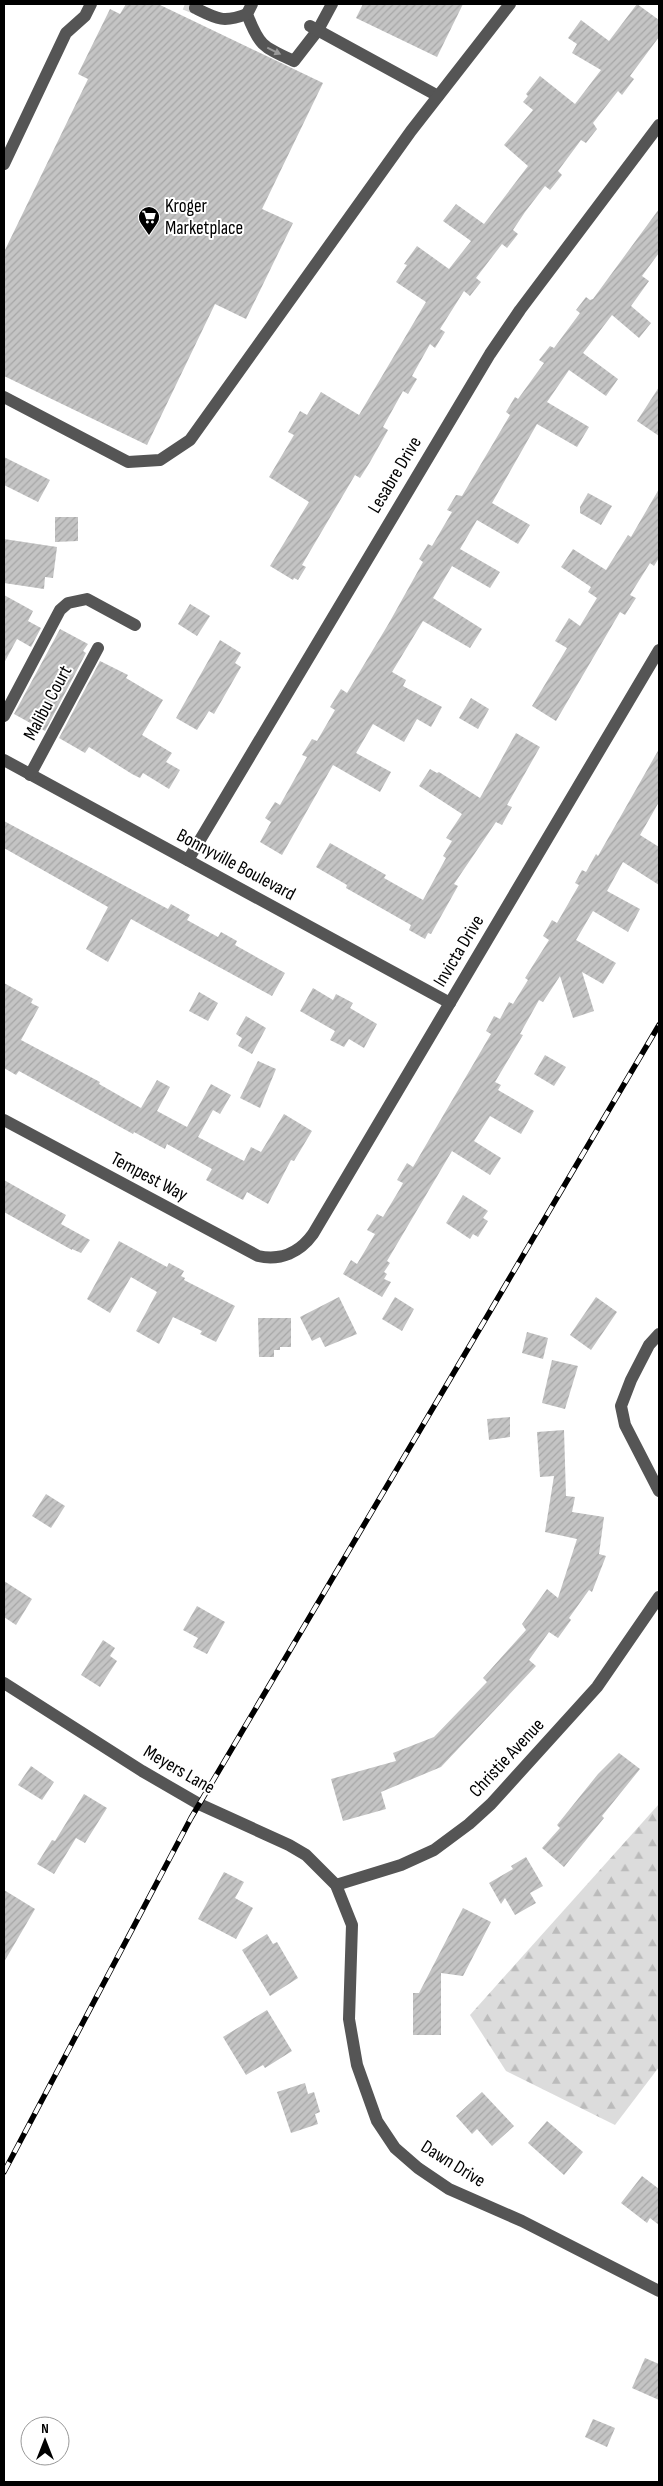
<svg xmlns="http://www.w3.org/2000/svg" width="663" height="2486" viewBox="0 0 663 2486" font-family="'Sofia Sans Condensed',sans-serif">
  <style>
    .forest { fill: url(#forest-firs) }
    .building { fill: url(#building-hatch) }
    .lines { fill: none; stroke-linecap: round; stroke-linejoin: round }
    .minor-tunnel { stroke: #d9d9d9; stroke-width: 12; stroke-dasharray: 12 6; stroke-linecap: butt }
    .minor { stroke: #555; stroke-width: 12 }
    .rail-casing { stroke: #000; stroke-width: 5.5 }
    .rail { stroke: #fff; stroke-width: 4; stroke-dasharray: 11; stroke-linecap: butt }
    .oneway { fill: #999 }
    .labels { text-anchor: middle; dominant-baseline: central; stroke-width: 4; stroke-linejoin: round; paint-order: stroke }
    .poi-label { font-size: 19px; fill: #000; stroke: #fff; text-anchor: start }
    .street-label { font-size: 19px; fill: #000; stroke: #fff }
  </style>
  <defs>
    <pattern id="forest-firs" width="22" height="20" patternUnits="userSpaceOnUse" patternTransform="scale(1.25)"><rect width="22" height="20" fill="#dcdcdc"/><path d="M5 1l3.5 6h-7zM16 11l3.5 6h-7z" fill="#bbb"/></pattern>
    <pattern id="building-hatch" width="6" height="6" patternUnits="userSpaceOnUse" patternTransform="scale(1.25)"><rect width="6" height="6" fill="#c4c4c4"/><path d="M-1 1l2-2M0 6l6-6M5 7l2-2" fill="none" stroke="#a7a7a7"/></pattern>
  </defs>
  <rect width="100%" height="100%" fill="#fff"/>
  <polygon class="forest" points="659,1804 659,2067 615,2125 506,2071 470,2015"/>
  <g class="building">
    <polygon points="126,4 158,4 323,83 262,209 293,223 246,319 215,304 147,445 4,376 4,252 88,79 78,74 110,9 120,14"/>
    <polygon points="363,4 463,4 437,57 356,18"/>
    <polygon points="637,4 659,20 659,37 630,76 634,79 622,95 618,91 593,123 597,129 586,143 581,140 558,171 562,175 550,190 545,186 525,212 513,230 518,234 507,248 502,244 476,278 481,282 470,296 464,291 440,329 445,332 435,348 430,344 412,376 417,379 408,394 403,391 383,427 388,430 370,462 360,478 355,475 302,565 306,567 298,580 294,578 293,580 270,566 309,502 269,477 294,435 288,432 300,411 307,415 321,392 359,415 426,302 396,282 407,265 404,264 417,246 449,269 471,241 443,221 456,204 484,224 528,166 504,145 533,110 523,102 528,96 526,94 540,76 575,104 601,70 572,53 577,44 568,38 581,20 609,41"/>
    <polygon points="659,209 659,253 642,276 649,281 631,306 651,323 639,338 612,315 583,353 618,379 606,396 569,370 547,402 589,427 577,447 537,424 492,503 530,525 518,544 477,520 460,549 500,572 490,588 452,566 433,598 482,629 470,648 423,621 392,672 406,680 403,686 442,707 431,727 417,719 404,742 373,724 356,753 391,772 380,792 333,765 282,855 260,842 271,822 265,818 275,802 280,805 307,757 302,755 312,739 317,741 335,710 330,707 341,689 347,693 389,623 423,562 419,559 428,544 432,546 452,512 447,510 456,495 462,496 510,415 506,412 515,397 518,399 544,363 539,360 550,346 554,348 580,313 576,310 586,297 590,300 593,299"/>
    <polygon points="659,387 659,436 637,421"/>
    <polygon points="4,457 50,480 38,502 4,485"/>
    <polygon points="659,489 659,558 654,566 650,563 630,595 636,598 625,615 620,612 556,721 532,706 567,648 555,641 569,618 580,626 597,598 588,592 591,587 561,567 573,549 606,570 628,535 631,537"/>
    <polygon points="588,493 612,506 601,525 580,513 580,507"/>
    <polygon points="55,517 78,517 78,541 55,542"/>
    <polygon points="4,539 57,547 53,578 45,577 44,589 4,583"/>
    <polygon points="4,595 33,611 28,621 41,628 31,647 17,639 4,663"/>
    <polygon points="190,604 210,616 197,636 178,624"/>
    <polygon points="60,629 88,644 83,651 86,653 45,731 14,714"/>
    <polygon points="220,640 241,653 235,663 241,667 214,714 209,711 197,730 176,718"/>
    <polygon points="100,661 128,675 126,678 163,700 142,735 172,753 166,762 180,770 169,789 143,773 140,778 132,774 89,747 85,753 59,738"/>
    <polygon points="471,698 489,709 478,729 459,718"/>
    <polygon points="516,733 540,747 507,805 512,807 502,825 496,822 454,884 458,886 431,934 428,933 425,939 409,930 411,925 346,888 347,885 316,867 330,843 386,875 384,878 423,900 446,858 443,856 452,841 446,838 462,814 419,786 430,769 437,773 439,772 480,798"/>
    <polygon points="659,749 659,802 640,835 659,847 659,885 623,862 607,891 640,909 628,932 593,911 576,940 616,963 603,984 582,972 594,1011 573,1018 560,976 543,1002 539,1000 520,1034 523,1035 495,1082 501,1085 498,1090 534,1111 521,1134 490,1116 474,1141 501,1158 490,1175 452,1151 387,1261 390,1263 384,1272 387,1274 384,1279 391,1282 382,1297 343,1274 351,1260 357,1264 375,1234 367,1230 377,1214 383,1217 401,1187 403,1183 397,1180 407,1163 413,1167 491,1034 486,1031 494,1016 500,1019 509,1002 513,1004 528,980 525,978 549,940 543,936 552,920 557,923 579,885 575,883 582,870 586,872 596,854 598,856"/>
    <polygon points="4,821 168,909 171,904 190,915 187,920 218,937 221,932 237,941 235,945 285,973 272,996 131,919 108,962 86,949 108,907 4,848"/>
    <polygon points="4,983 33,999 31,1003 39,1007 21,1040 100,1082 99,1084 141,1108 157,1080 170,1087 157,1111 187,1127 211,1084 231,1095 220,1114 213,1110 198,1137 244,1161 251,1147 261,1152 284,1114 312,1131 294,1161 291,1160 268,1204 247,1192 243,1200 206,1180 212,1169 167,1144 165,1149 134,1132 133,1134 19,1071 16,1075 4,1068"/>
    <polygon points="313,988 333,1000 336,994 353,1003 350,1008 377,1024 364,1048 349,1039 344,1047 330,1040 335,1031 300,1011"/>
    <polygon points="199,992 218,1003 208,1021 189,1011"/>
    <polygon points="246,1016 266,1028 252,1054 238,1046 242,1038 236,1034"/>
    <polygon points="545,1055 566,1067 554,1086 534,1074"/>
    <polygon points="258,1061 276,1069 260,1108 240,1098"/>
    <polygon points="4,1180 66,1215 61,1224 90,1240 81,1253 72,1249 72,1250 4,1212"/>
    <polygon points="463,1195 488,1211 483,1218 488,1221 478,1237 473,1234 470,1239 446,1223"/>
    <polygon points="119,1241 167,1267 169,1263 184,1271 181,1276 185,1278 184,1280 235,1306 216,1342 200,1334 202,1331 173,1317 159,1344 136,1331 157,1292 131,1277 110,1313 87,1299"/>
    <polygon points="339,1297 357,1334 325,1347 320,1337 312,1341 300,1317"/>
    <polygon points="395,1297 414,1309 402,1331 382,1319"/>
    <polygon points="596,1297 617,1312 591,1350 570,1335"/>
    <polygon points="258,1318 291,1318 291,1347 280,1347 280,1350 274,1350 274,1357 259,1357"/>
    <polygon points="527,1332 548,1338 543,1359 522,1353"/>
    <polygon points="552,1360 578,1366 565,1409 542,1403"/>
    <polygon points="510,1417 510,1437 489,1440 487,1419"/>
    <polygon points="564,1430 566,1496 575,1497 572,1512 604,1517 599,1554 606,1556 592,1592 589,1590 569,1618 571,1620 558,1638 549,1632 529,1660 536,1666 441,1767 381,1792 386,1809 343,1821 331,1779 396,1761 393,1753 434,1737 487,1682 483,1678 526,1630 522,1624 547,1589 558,1598 577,1539 545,1532 554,1476 540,1477 537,1432"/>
    <polygon points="46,1494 65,1506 51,1528 32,1516"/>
    <polygon points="4,1581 32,1599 16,1625 4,1617"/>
    <polygon points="197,1606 225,1622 207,1654 193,1647 198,1638 183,1630"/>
    <polygon points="103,1640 115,1648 110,1656 117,1661 100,1687 81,1675"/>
    <polygon points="619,1753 640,1769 602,1816 604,1818 564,1867 542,1848 560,1828 557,1825 598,1774"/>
    <polygon points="31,1766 54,1782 42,1800 18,1785"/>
    <polygon points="84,1794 107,1808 85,1843 76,1838 54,1874 37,1864 52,1840 55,1841"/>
    <polygon points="526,1857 543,1886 530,1893 536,1903 515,1915 505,1898 501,1904 489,1883 513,1869 511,1866"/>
    <polygon points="224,1872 244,1882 235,1898 253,1908 236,1939 198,1919"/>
    <polygon points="4,1890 35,1909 4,1962"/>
    <polygon points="463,1908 491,1922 463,1976 441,1973 441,2035 413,2035 413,1993 419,1993"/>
    <polygon points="267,1934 273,1944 277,1942 298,1978 270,1996 242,1950"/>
    <polygon points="267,2010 292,2051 265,2068 263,2065 246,2075 223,2037"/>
    <polygon points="305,2083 308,2094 314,2092 320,2112 315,2114 318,2124 291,2133 277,2092"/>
    <polygon points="482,2092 514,2126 492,2146 477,2129 472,2134 456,2116"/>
    <polygon points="547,2121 583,2152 564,2175 528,2143"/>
    <polygon points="642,2176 659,2189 659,2225 650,2218 647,2223 621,2203"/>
    <polygon points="645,2358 659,2364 659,2400 632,2388"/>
    <polygon points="593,2419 615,2428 607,2447 585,2437"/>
  </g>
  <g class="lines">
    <polyline class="minor-tunnel" points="185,4 195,8"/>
    <g class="minor">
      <path d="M252 4 247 14C259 46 263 47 294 61L318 30 332 4"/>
      <path d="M195 8C217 19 223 23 247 14"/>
      <polyline points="310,26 438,96"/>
      <polyline points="4,164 66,33 85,16 91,4"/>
      <polyline points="4,397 128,462 160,460 190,440 411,131 510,4"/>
      <polyline points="4,716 60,610 68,603 87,599 135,625"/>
      <polyline points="4,760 450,1003"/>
      <polyline points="30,775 98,648"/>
      <polyline points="188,860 490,354 520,310 659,125"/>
      <path d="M4 1120 258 1256C281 1261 300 1252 313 1234L659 650"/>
      <polyline points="659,1334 649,1345 631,1380 621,1406 625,1425 659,1491"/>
      <polyline points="4,1683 142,1771 199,1804 289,1845 306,1855 336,1885 352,1925 349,2019 357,2065 377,2121 395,2148 418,2168 449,2189 522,2221 659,2291"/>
      <polyline points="336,1885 401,1865 434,1850 469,1824 491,1804 597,1687 659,1597"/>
    </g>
    <g class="rail-casing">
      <polyline id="rail" points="4,2172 191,1818 659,1025"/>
    </g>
    <use href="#rail" class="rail"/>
  </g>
  <defs><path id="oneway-solid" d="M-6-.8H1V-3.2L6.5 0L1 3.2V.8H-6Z" transform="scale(1.25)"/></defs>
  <use class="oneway" href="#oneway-solid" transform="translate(274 51) rotate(26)"/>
  <defs>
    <g id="supermarket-pin" transform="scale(1.125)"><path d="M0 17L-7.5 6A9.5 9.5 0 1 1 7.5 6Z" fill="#000" stroke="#fff"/><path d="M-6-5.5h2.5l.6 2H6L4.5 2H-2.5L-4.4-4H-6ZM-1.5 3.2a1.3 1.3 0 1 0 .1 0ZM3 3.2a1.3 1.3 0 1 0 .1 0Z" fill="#fff"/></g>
  </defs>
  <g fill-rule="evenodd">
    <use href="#supermarket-pin" x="149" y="217"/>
  </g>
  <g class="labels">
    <g class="poi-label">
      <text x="165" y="206">Kroger<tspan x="165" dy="22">Marketplace</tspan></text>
    </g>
    <g class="street-label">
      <text transform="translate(395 475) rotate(-59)">Lesabre Drive</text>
      <text transform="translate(48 703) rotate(-62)">Malibu Court</text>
      <text transform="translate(236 865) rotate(28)">Bonnyville Boulevard</text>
      <text transform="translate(459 951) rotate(-59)">Invicta Drive</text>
      <text transform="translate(149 1177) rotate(28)">Tempest Way</text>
      <text transform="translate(507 1758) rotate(-47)">Christie Avenue</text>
      <text transform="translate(179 1770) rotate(30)">Meyers Lane</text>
      <text transform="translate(453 2164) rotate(32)">Dawn Drive</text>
    </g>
  </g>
  <rect width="663" height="2486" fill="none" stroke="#000000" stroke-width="10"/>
  <g transform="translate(45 2441)"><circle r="24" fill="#ffffff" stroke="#999999"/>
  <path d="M0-4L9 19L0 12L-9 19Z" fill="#000000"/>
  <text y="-8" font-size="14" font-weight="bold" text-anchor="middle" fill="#000000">N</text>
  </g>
</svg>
